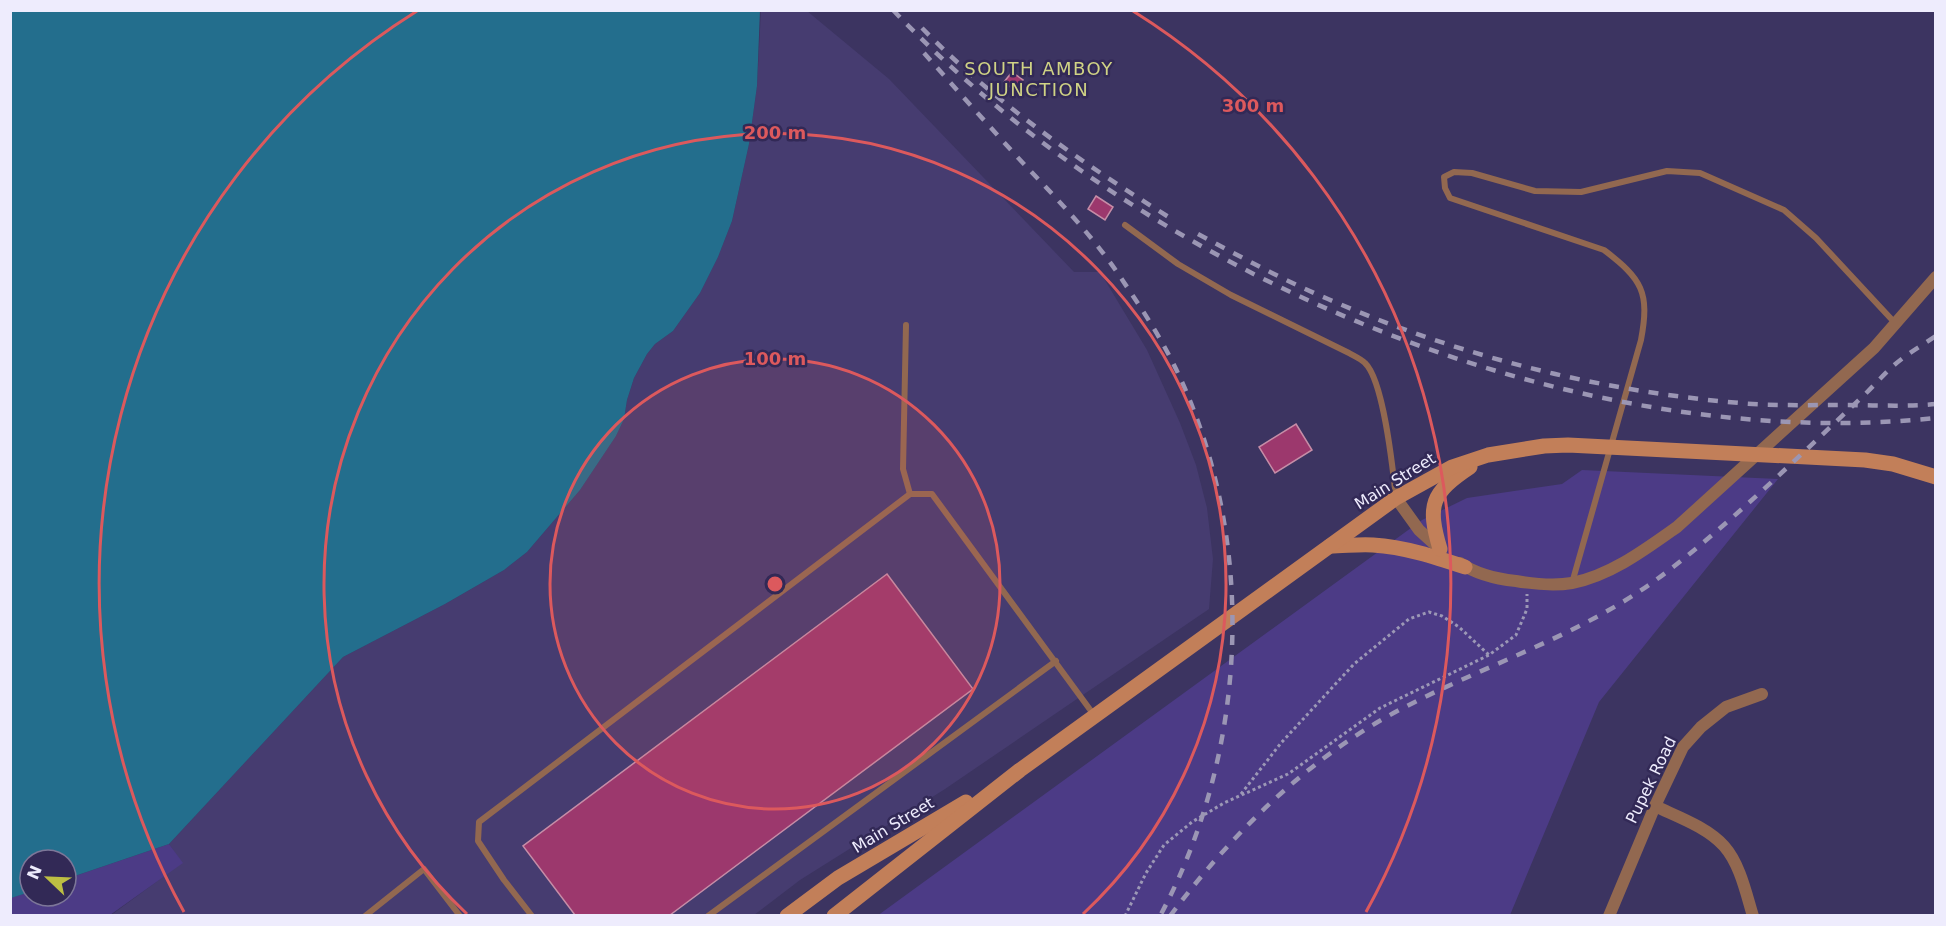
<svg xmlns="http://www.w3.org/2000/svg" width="1946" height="926" viewBox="0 0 1946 926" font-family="'DejaVu Sans',sans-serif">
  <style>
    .built { fill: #463c70 }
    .green { fill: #4c3b86 }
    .water { fill: #236e8d }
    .building { fill: #9c386d; stroke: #c68da7; stroke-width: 1.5 }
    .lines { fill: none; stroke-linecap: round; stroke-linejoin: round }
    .path { stroke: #9c98b6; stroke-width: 3; stroke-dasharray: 3 3; stroke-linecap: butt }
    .lane { stroke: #926850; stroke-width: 6 }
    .street { stroke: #926850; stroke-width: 12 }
    .secondary { stroke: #c27f59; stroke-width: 15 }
    .rail { stroke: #9b96b4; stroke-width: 4.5; stroke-dasharray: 10 10; stroke-linecap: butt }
    .ring { fill: none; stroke: #dc595d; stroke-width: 3 }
    .labels { text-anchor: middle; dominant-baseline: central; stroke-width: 5; stroke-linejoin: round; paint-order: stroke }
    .street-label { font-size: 16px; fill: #eeecfd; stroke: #322956 }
    .neighbourhood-label { font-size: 18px; letter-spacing: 1.5px; fill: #d0d385; stroke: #322956 }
    .centre { fill: #dc595d; stroke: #322956; stroke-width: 3 }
    .ring-label { font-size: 18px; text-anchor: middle; font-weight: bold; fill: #dc595d; stroke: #322956; stroke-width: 5; stroke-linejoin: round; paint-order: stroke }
  </style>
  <rect width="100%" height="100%" fill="#3c3461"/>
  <polygon class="built" points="761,11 807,11 889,79 1074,272 1100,272 1147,350 1180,423 1196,465 1207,508 1213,559 1209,609 945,789 800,880 754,915 110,916 182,863 169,844 343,657 445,604 504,570 527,552 580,490 616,436 624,419 627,400 634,378 647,354 655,344 673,331 700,293 718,257 732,221 749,144 757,86"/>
  <g class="green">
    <polygon points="1582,470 1778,479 1599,702 1510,915 877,916 1422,520 1467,498 1562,484"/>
    <polygon points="169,844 183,863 110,915 11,915 10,898 30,892 30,896 66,896 66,879"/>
  </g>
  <polygon class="water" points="760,10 757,86 749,144 732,221 718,257 700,293 673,331 655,344 647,354 634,378 627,400 624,419 616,436 580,490 527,552 504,570 445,604 343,657 169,844 66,879 66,860 30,860 30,892 11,898 11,11"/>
  <g class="building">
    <polygon points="1012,72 1023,80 1015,91 1004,82"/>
    <polygon points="1096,196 1113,207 1105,220 1088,209"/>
    <polygon points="1296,424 1312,450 1275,473 1259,447"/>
    <polygon points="887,574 973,689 670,915 575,915 523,846"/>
  </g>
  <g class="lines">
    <g class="path">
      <polyline points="1241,794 1281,743 1354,664 1409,619 1429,612 1442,616 1459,627 1489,655"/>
      <polyline points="1125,916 1146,873 1164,845 1192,822 1224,803 1288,774 1380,708 1489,655 1516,635 1527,609 1527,594"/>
    </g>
    <g class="lane">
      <path d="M1125 225 1178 264 1231 295 1349 353C1354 356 1361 359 1365 363 1384 381 1393 471 1396 498"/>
      <polyline points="906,325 903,469 910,494"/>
      <path d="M1572 583 1641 340C1650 292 1642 279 1604 250L1450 198 1445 188 1444 177 1454 172 1472 173 1535 191 1581 192 1667 171 1700 173 1784 210 1816 238 1895 323"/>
      <polyline points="365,916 424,869 460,916"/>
      <polyline points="532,916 504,880 478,841 479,822 910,494 932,494 1094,715"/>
      <polyline points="708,916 1056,661"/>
    </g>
    <g class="street">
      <polyline points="1396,498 1419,530 1441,550"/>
      <path d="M1460 563C1476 574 1497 579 1516 581 1534 584 1554 586 1572 583 1610 576 1646 549 1677 527L1874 348 1936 277"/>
      <path d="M1655 806C1678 817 1707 827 1724 846 1740 864 1746 893 1753 916"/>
      <polyline points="1609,916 1655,806 1683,747 1701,727 1726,707 1762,694"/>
    </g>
    <g class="secondary">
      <path d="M1330 546C1345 546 1359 544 1373 545 1405 547 1435 557 1465 567"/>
      <path d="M1440 549C1427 505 1431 493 1470 467"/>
      <polyline points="787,916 838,878 966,802"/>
      <polyline points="834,916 1020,770 1396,498 1452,467 1488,455 1544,446 1568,445 1865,460 1893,464 1936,477"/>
    </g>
    <g class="rail">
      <path d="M893 10C1144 274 1569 456 1936 418"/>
      <path d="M922 28C996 104 1085 165 1175 221"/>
      <path d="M924 53C956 89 989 126 1022 162 1058 200 1094 237 1123 281 1142 309 1161 338 1176 369 1258 540 1249 750 1160 916"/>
      <path d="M1198 234C1241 257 1283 280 1328 299 1459 356 1598 391 1740 403 1773 406 1807 405 1840 405 1872 405 1904 407 1936 404"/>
      <path d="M1170 916C1234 831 1310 756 1405 707 1482 667 1563 641 1637 593 1675 568 1709 538 1743 508 1783 472 1822 435 1861 398 1872 388 1881 377 1892 367 1905 355 1921 346 1936 336"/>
    </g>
  </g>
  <circle cx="775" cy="584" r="225" fill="#dc595d" fill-opacity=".12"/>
  <g class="ring">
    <circle cx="775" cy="584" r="225"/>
    <path d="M467 914A451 451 0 1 1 1083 914"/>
    <path d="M184 912A676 676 0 0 1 417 11M1133 11A676 676 0 0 1 1366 912"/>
  </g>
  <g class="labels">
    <g class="street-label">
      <text transform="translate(1395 481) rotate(-32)">Main Street</text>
      <text transform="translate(1651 780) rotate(-64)">Pupek Road</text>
      <text transform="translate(893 825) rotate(-31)">Main Street</text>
    </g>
    <g class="neighbourhood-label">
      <text x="1039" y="68">SOUTH AMBOY<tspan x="1039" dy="21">JUNCTION</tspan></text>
    </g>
  </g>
  <circle cx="775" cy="584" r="9" class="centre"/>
  <g class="ring-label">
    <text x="1253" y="112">300 m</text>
    <text x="775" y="139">200 m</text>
    <text x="775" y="365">100 m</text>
  </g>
  <rect width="1946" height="926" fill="none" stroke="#eeecfd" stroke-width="24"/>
  <g transform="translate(48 878) rotate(293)"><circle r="28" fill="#322956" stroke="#7d7799" stroke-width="1.5"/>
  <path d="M0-4.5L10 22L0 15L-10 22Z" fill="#bdbf43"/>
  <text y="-9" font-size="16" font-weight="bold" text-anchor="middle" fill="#eeecfd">N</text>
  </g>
</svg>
